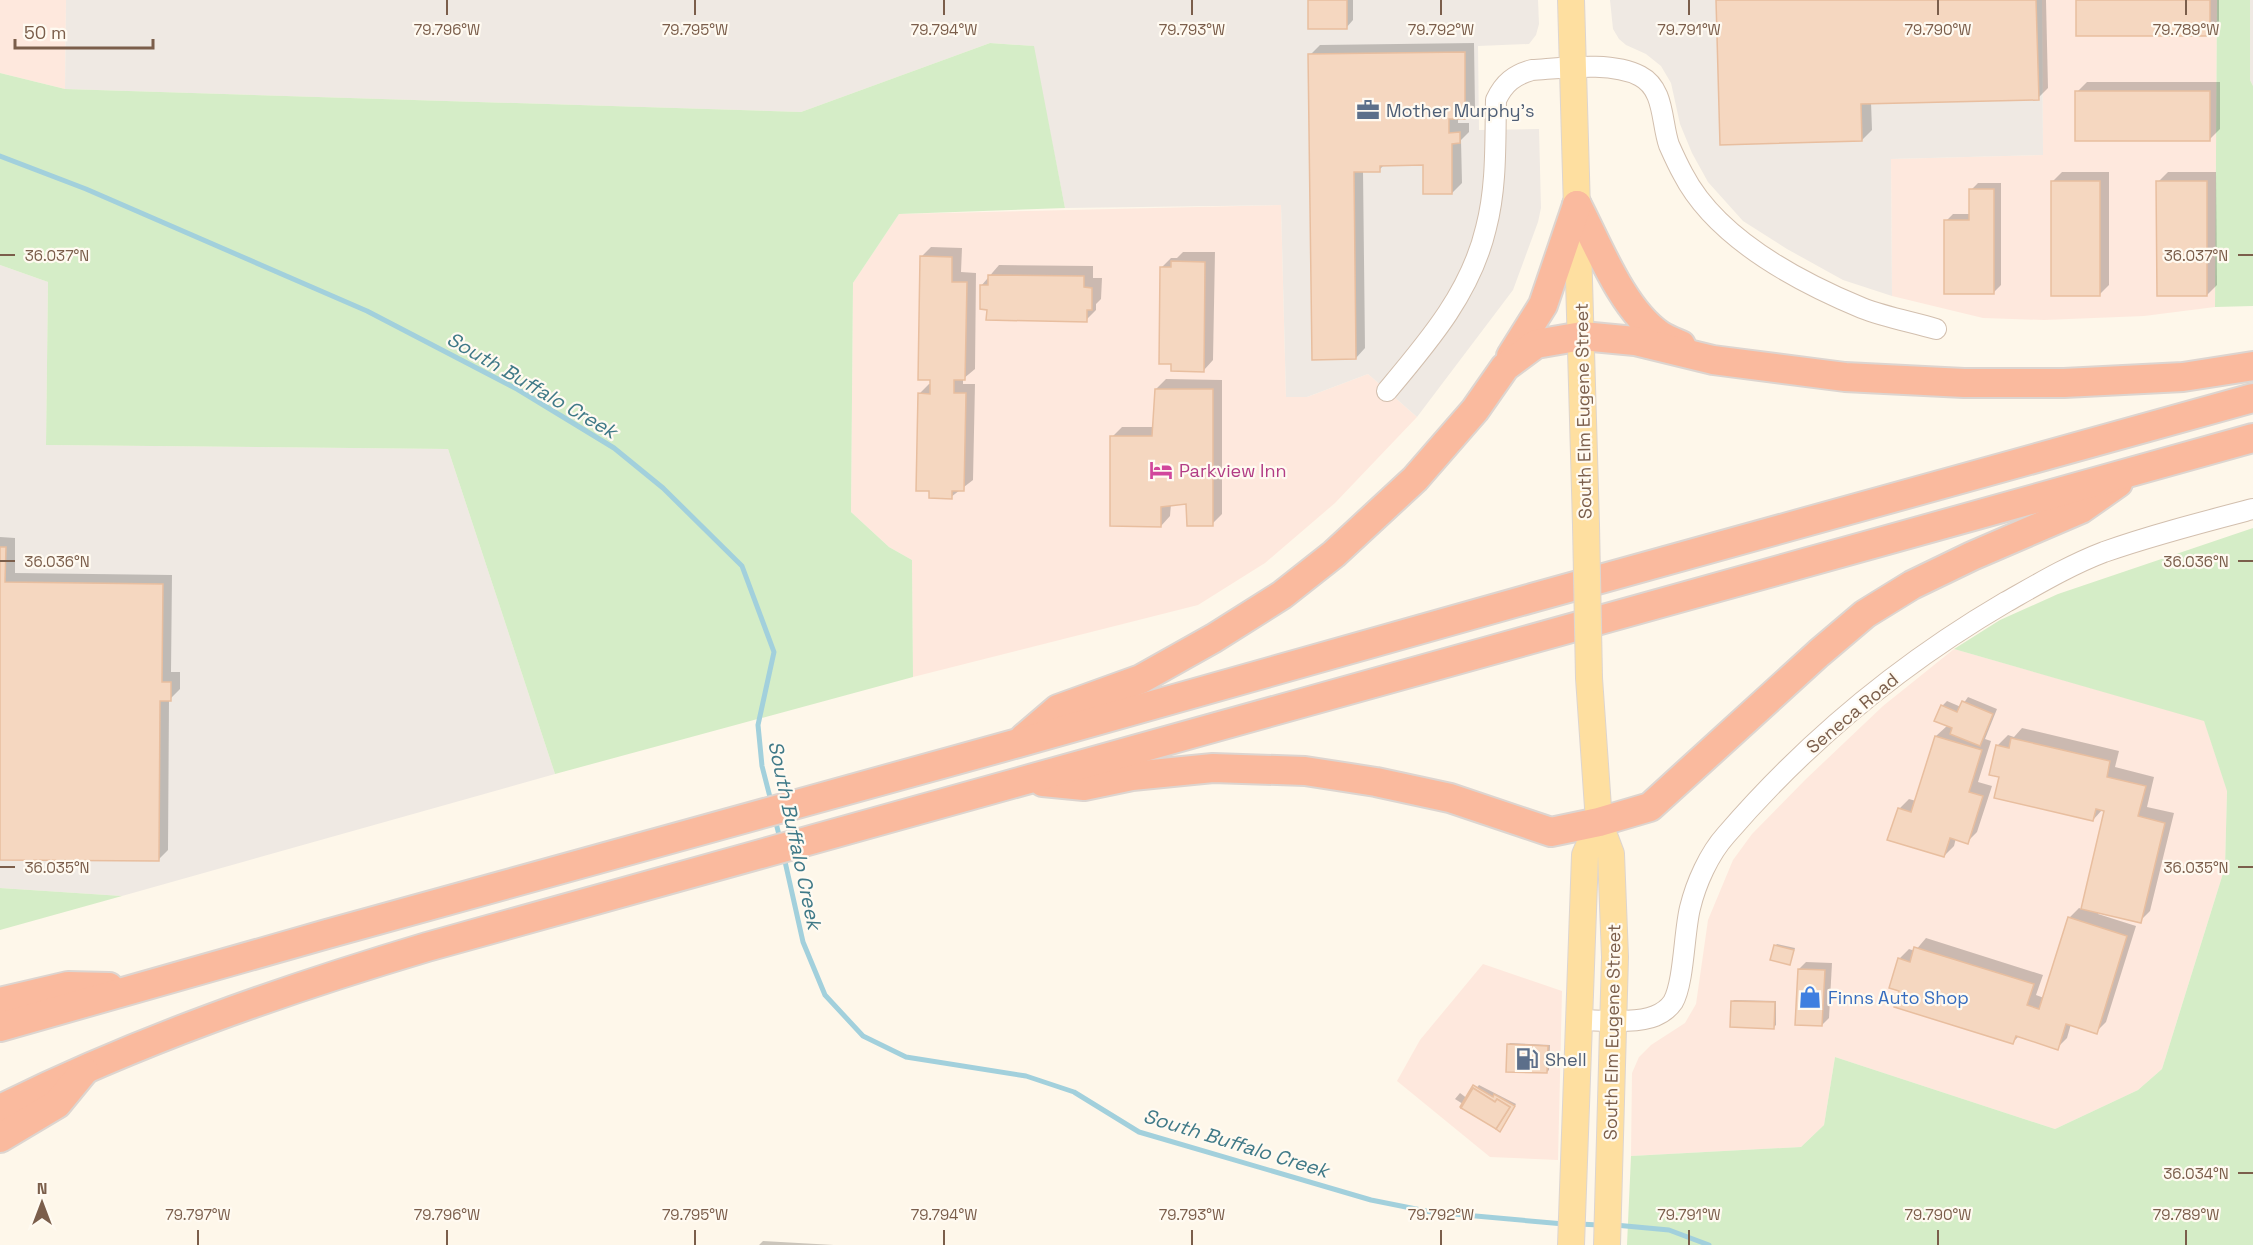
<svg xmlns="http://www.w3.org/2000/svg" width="2253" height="1245" viewBox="0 0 2253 1245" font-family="'Space Grotesk',sans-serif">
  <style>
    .commercial { fill: #fee8dd }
    .industrial { fill: #efe9e3 }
    .green { fill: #d5edc7 }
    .shadow { fill: #0003 }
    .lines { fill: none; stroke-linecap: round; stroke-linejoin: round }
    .stream { stroke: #a2d0dc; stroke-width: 5 }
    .building { fill: #f5d7c0; stroke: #e8be9f; stroke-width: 1.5 }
    .minor-casing { stroke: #d2bfae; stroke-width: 22 }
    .major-casing { stroke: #ddd5d0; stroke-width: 28 }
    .highway-casing { stroke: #ddd5d0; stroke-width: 32 }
    .minor { stroke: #fff; stroke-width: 20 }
    .major { stroke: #fedfa0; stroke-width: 26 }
    .highway { stroke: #faba9e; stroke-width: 28 }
    .major-bridge-casing { stroke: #ddd5d0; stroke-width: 28; stroke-linecap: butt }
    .major-bridge { stroke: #fedfa0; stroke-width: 26 }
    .ticks { fill: none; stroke: #7b5e4b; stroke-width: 2 }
    .labels { text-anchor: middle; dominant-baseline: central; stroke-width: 4.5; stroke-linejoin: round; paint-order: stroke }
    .service-label { font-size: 18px; fill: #4e5e75; stroke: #fffaf1; text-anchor: start }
    .street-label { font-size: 18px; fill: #7b5e4b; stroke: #fffaf1 }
    .hotel-label { font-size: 18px; fill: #b23c85; stroke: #fffaf1; text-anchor: start }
    .shop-label { font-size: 18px; fill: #366cbe; stroke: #fffaf1; text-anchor: start }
    .water-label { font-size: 20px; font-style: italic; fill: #3f7987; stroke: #fffaf1 }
    .ticks-label { font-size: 15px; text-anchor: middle; fill: #7b5e4b; stroke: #fffaf1; stroke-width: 4.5; stroke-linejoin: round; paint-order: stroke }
  </style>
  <rect width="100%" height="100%" fill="#fef7ea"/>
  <g class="commercial">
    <polygon points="0,0 66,0 65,89 0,73"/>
    <polygon points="2042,0 2217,0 2215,307 2144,316 2044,320 1983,318 1892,296 1891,159 2043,155"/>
    <polygon points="1281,205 1286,397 1307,397 1368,374 1417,417 1335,503 1265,563 1198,605 913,677 912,560 889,547 851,512 853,283 899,214"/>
    <polygon points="1954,649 2204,720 2227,790 2225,867 2162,1069 2138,1090 2055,1129 1835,1057 1824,1125 1801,1147 1631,1156 1632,1073 1639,1057 1651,1045 1685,1023 1696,1004 1708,920 1733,860 1752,834 1806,779 1883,706"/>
    <polygon points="1483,964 1562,991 1558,1160 1490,1157 1397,1081 1420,1040"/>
  </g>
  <g class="industrial">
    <polygon points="66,0 1538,0 1539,24 1536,35 1529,44 1478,46 1479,130 1539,129 1541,208 1538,222 1513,290 1417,417 1368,374 1307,397 1286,397 1281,205 1065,208 1033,46 990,43 801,112 65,89"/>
    <polygon points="1610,0 2042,0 2043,155 1891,159 1892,296 1843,280 1787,249 1743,221 1708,182 1692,153 1680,124 1671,83 1661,66 1646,54 1626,45 1619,39 1613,29"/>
    <polygon points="2250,0 2253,0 2253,86 2250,80"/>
    <polygon points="0,265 48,282 46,445 448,449 555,774 122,896 0,888"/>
  </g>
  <g class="green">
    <polygon points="2217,0 2250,0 2250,80 2253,86 2253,306 2215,307"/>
    <polygon points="990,43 1034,46 1065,208 899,214 853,283 851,512 889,547 912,560 913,677 555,774 448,449 46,445 48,282 0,265 0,73 65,89 801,112"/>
    <polygon points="2253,528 2253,1245 1627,1245 1631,1156 1801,1147 1824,1125 1835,1057 2055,1129 2138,1090 2162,1069 2225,867 2227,791 2204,721 1954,649 2000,620 2058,594"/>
    <polygon points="0,888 122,896 0,930"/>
  </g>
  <g class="shadow">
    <polygon points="1310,0 1353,0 1353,20 1346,28"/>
    <polygon points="1717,0 2046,0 2048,88 2038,98 1871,102 1872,130 1862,140"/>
    <polygon points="2077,0 2219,0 2219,25 2209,34"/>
    <polygon points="1474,43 1475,108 1465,118 1458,118 1458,123 1469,123 1469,132 1461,140 1462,183 1452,193 1424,164 1385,164 1379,170 1363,170 1365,348 1356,358 1310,55 1320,45"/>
    <polygon points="2087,82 2220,82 2220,129 2210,139 2077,92"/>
    <polygon points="2062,172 2109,172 2109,285 2099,295 2052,182"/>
    <polygon points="2168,172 2216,172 2217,285 2207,295 2158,182"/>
    <polygon points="1978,183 2001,183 2001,285 1994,292 1946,221 1953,214 1971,214 1971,190"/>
    <polygon points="931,247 962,248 961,272 976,273 975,369 963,379 963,384 975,384 973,480 951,497 919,394 929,384 932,384 921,257"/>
    <polygon points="1183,252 1215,252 1213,360 1204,370 1161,268 1171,258 1177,258"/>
    <polygon points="999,265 1093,266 1093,278 1102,278 1101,299 1096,304 1096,310 1086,320 988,308 981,286"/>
    <polygon points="1166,379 1222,380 1222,514 1212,524 1187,502 1171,504 1170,516 1161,526 1112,437 1122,427 1154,427 1156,389"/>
    <polygon points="0,537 15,538 15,573 172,575 171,672 180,672 180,689 169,700 168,850 158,860 0,858"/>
    <polygon points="1968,697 1997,709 1985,739 1991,741 1978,782 1992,786 1977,832 1967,842 1956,838 1954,846 1944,856 1899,809 1909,799 1916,801 1936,736 1948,725 1942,706 1947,701 1961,707"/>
    <polygon points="2022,728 2119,751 2115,767 2154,777 2147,807 2174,813 2150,911 2140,921 2099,911 2098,914 2136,926 2106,1022 2096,1032 2071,1024 2067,1038 2057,1048 2019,1036 2013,1042 1901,990 1899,959 1909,949 1915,951 1926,938 2043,975 2036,995 2044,998 2069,918 2079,908 2082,909 2106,810 2102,810 2093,820 2001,776 1991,774 1998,745 2008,735 2014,737"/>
    <polygon points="1777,944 1795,948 1790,963 1775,946"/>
    <polygon points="1806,962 1832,963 1829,1018 1822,1025 1799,969"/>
    <polygon points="1734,1000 1776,1001 1776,1025 1774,1027 1732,1002"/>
    <polygon points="1510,1043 1550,1045 1549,1070 1547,1072 1508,1045"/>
    <polygon points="1479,1085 1516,1104 1501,1128 1455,1099 1460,1093 1468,1099"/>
    <polygon points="763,1241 834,1245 759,1245"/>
  </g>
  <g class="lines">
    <g class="stream">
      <polyline points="0,156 86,189 367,311 517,389 614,448 663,488 742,566 774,652 758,725 762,766 771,801"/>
      <polyline points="775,819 780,839"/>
      <polyline points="784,857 803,942 825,995 863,1036 906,1057 1026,1076 1074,1092 1139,1132 1371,1200 1431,1212 1564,1224"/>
      <polyline points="1579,1224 1599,1225"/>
      <polyline points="1615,1225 1669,1230 1709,1245"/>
    </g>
  </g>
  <g class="building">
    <rect x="1308" y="0" width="39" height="29"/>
    <polygon points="1716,0 2036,0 2039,100 1861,104 1862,141 1720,145"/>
    <rect x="2076" y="0" width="134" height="36"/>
    <polygon points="1465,52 1465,119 1449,119 1449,133 1460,132 1460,143 1452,144 1452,194 1423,194 1423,165 1380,166 1380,172 1354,172 1356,359 1312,360 1308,54"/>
    <rect x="2075" y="91" width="135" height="50"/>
    <rect x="2051" y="181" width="49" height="115"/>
    <polygon points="2156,181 2207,181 2207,296 2157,296"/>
    <polygon points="1969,189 1994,189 1994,294 1944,294 1944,220 1969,220"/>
    <polygon points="920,256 952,257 952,282 967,282 965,380 954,380 954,393 966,393 964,491 952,491 952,499 929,498 929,491 916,491 918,393 930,394 930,380 918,380"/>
    <polygon points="1171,261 1205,262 1204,372 1171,371 1171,364 1159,364 1160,267 1171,267"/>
    <polygon points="988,275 1084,276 1084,287 1092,288 1092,310 1087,310 1087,322 986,320 987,310 980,309 980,285 988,285"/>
    <polygon points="1155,389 1213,389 1213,526 1187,526 1186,504 1161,507 1161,527 1110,526 1110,436 1152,436"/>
    <polygon points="0,547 6,547 5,582 163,584 162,682 171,682 171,701 160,701 159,861 0,860"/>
    <polygon points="1962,701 1993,714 1980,746 1950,734 1952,728 1934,721 1941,705 1957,712"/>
    <polygon points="1935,736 1982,750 1969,792 1983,796 1968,844 1950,838 1944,857 1887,840 1898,808 1911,812"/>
    <polygon points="2011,738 2110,761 2107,777 2146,786 2138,816 2165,823 2141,923 2081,909 2104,811 2096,809 2093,821 1994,798 1999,777 1989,775 1996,745 2009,748"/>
    <polygon points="2068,917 2127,936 2097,1034 2066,1024 2058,1050 2016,1036 2013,1044 1894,1007 1899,991 1889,988 1898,958 1910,962 1914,947 2034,984 2027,1005 2039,1009"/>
    <polygon points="1774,945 1794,950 1790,965 1770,960"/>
    <polygon points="1798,969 1825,970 1822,1026 1795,1025"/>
    <polygon points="1731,1001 1775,1002 1774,1029 1730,1027"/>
    <polygon points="1507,1044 1548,1046 1547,1073 1506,1072"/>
    <polygon points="1473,1085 1493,1097 1494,1094 1515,1106 1500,1132 1496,1129 1510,1107 1497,1099 1495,1102 1473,1088 1461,1108 1460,1107"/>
    <polygon points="1473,1088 1495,1102 1497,1099 1510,1107 1496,1129 1461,1108"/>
  </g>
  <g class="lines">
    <g class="minor-casing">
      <g id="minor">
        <path d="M1387 391C1429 341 1471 292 1486 228 1497 186 1495 142 1496 100 1504 83 1514 75 1532 70 1563 68 1612 61 1640 76 1665 89 1661 122 1669 145 1673 154 1678 165 1683 174 1716 238 1797 281 1862 308 1885 317 1912 322 1936 329"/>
        <path d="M1578 1020C1599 1020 1636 1024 1655 1016 1662 1013 1669 1008 1673 1002 1684 983 1684 932 1690 908 1696 883 1709 854 1726 835 1807 741 1900 664 2006 602 2038 584 2070 565 2104 552 2152 535 2203 522 2253 509"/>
      </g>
    </g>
    <g class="major-casing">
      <g id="major">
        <polyline points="1571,0 1586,525"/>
        <polyline points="1589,678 1599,822 1611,854 1615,957 1607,1245"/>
        <polyline points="1571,1245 1585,855 1599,822"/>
      </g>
    </g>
    <g class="highway-casing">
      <g id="highway">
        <path d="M1577 205C1598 245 1622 309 1660 335 1666 339 1674 342 1681 345"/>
        <polyline points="1511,356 1543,305 1577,205"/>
        <polyline points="1024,738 1058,709 1141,679 1214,638 1282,595 1334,554 1415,479 1475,410 1505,367 1536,344 1582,336 1635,341 1713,360 1845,377 1964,383 2064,383 2183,377 2253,366"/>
        <polyline points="1043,782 1084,786 1132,776 1213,768 1305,771 1376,782 1450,798 1551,832 1599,822 1650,807 1819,653 1865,614 1912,585 1972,556 2081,509 2118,483"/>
        <polyline points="0,1002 68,986 109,987"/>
        <polyline points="0,1027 327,934 1018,743 1532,598 2253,398"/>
        <path d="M0 1109C137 1041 280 991 427 947L2253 438"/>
        <polyline points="0,1138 57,1104 84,1071"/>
      </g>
    </g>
    <use href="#minor" class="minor"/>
    <use href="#major" class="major"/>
    <use href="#highway" class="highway"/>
    <g class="major-bridge-casing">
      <polyline id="major-bridge" points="1586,525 1589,678"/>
    </g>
    <use href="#major-bridge" class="major-bridge"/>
  </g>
  <path class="ticks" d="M447 0V15M695 0V15M944 0V15M1192 0V15M1441 0V15M1689 0V15M1938 0V15M2186 0V15M0 255H15M2238 255H2253M0 561H15M2238 561H2253M0 867H15M2238 867H2253M2238 1173H2253M198 1230V1245M447 1230V1245M695 1230V1245M944 1230V1245M1192 1230V1245M1441 1230V1245M1689 1230V1245M1938 1230V1245M2186 1230V1245"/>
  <defs>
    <g id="office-bare" transform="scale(1.8)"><path d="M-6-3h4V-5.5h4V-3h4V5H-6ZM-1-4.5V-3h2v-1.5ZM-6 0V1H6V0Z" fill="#5c6f8a" stroke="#fffaf1" stroke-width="2.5" paint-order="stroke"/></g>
    <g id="hotel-bare" transform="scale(1.8)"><path d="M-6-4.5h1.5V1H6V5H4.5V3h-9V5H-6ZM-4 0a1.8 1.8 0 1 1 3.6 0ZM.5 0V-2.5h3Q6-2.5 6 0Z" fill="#d1479c" stroke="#fffaf1" stroke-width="2.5" paint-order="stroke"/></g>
    <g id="shop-bare" transform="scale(1.8)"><path d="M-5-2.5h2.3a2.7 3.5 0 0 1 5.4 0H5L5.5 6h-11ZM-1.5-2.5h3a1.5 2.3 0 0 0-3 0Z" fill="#3f7fe0" stroke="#fffaf1" stroke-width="2.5" paint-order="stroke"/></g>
    <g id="fuel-bare" transform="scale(1.8)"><path d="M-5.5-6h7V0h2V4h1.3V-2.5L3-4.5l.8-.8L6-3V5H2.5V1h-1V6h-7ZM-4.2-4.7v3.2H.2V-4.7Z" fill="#5c6f8a" stroke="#fffaf1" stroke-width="2.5" paint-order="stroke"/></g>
  </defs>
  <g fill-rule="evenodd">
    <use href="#office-bare" x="1368" y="110"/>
    <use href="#hotel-bare" x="1161" y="470"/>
    <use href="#shop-bare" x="1810" y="997"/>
    <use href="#fuel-bare" x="1527" y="1059"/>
  </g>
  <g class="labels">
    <g class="service-label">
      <text x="1386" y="110">Mother Murphy's</text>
      <text x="1545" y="1059">Shell</text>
    </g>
    <g class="street-label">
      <text transform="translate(1583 411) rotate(-91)">South Elm Eugene Street</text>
      <text transform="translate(1852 713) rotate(-40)">Seneca Road</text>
      <text transform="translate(1612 1032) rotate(-89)">South Elm Eugene Street</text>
    </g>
    <g class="hotel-label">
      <text x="1179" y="470">Parkview Inn</text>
    </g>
    <g class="shop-label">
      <text x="1828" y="997">Finns Auto Shop</text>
    </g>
    <g class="water-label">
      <text transform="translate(532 385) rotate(30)">South Buffalo Creek</text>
      <text transform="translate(795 835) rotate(78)">South Buffalo Creek</text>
      <text transform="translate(1236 1143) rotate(17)">South Buffalo Creek</text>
    </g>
  </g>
  <g class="ticks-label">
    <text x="447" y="35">79.796°W</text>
    <text x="695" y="35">79.795°W</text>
    <text x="944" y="35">79.794°W</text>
    <text x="1192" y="35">79.793°W</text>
    <text x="1441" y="35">79.792°W</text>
    <text x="1689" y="35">79.791°W</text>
    <text x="1938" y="35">79.790°W</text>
    <text x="2186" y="35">79.789°W</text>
    <text x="57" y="261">36.037°N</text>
    <text x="2196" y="261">36.037°N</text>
    <text x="57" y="567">36.036°N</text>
    <text x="2196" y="567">36.036°N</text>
    <text x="57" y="873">36.035°N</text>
    <text x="2196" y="873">36.035°N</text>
    <text x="2196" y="1179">36.034°N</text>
    <text x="198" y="1220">79.797°W</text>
    <text x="447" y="1220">79.796°W</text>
    <text x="695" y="1220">79.795°W</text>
    <text x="944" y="1220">79.794°W</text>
    <text x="1192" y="1220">79.793°W</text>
    <text x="1441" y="1220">79.792°W</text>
    <text x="1689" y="1220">79.791°W</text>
    <text x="1938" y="1220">79.790°W</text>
    <text x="2186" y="1220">79.789°W</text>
  </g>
  <g transform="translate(42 1203)" stroke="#fffaf1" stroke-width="4.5" paint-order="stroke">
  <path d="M0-4.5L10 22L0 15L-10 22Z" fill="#7b5e4b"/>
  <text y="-9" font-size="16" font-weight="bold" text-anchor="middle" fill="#7b5e4b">N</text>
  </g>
  <path d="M15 39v9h138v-9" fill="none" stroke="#7b5e4b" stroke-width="3"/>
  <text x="24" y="39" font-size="18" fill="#7b5e4b" stroke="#fffaf1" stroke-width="4.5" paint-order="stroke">50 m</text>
</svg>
